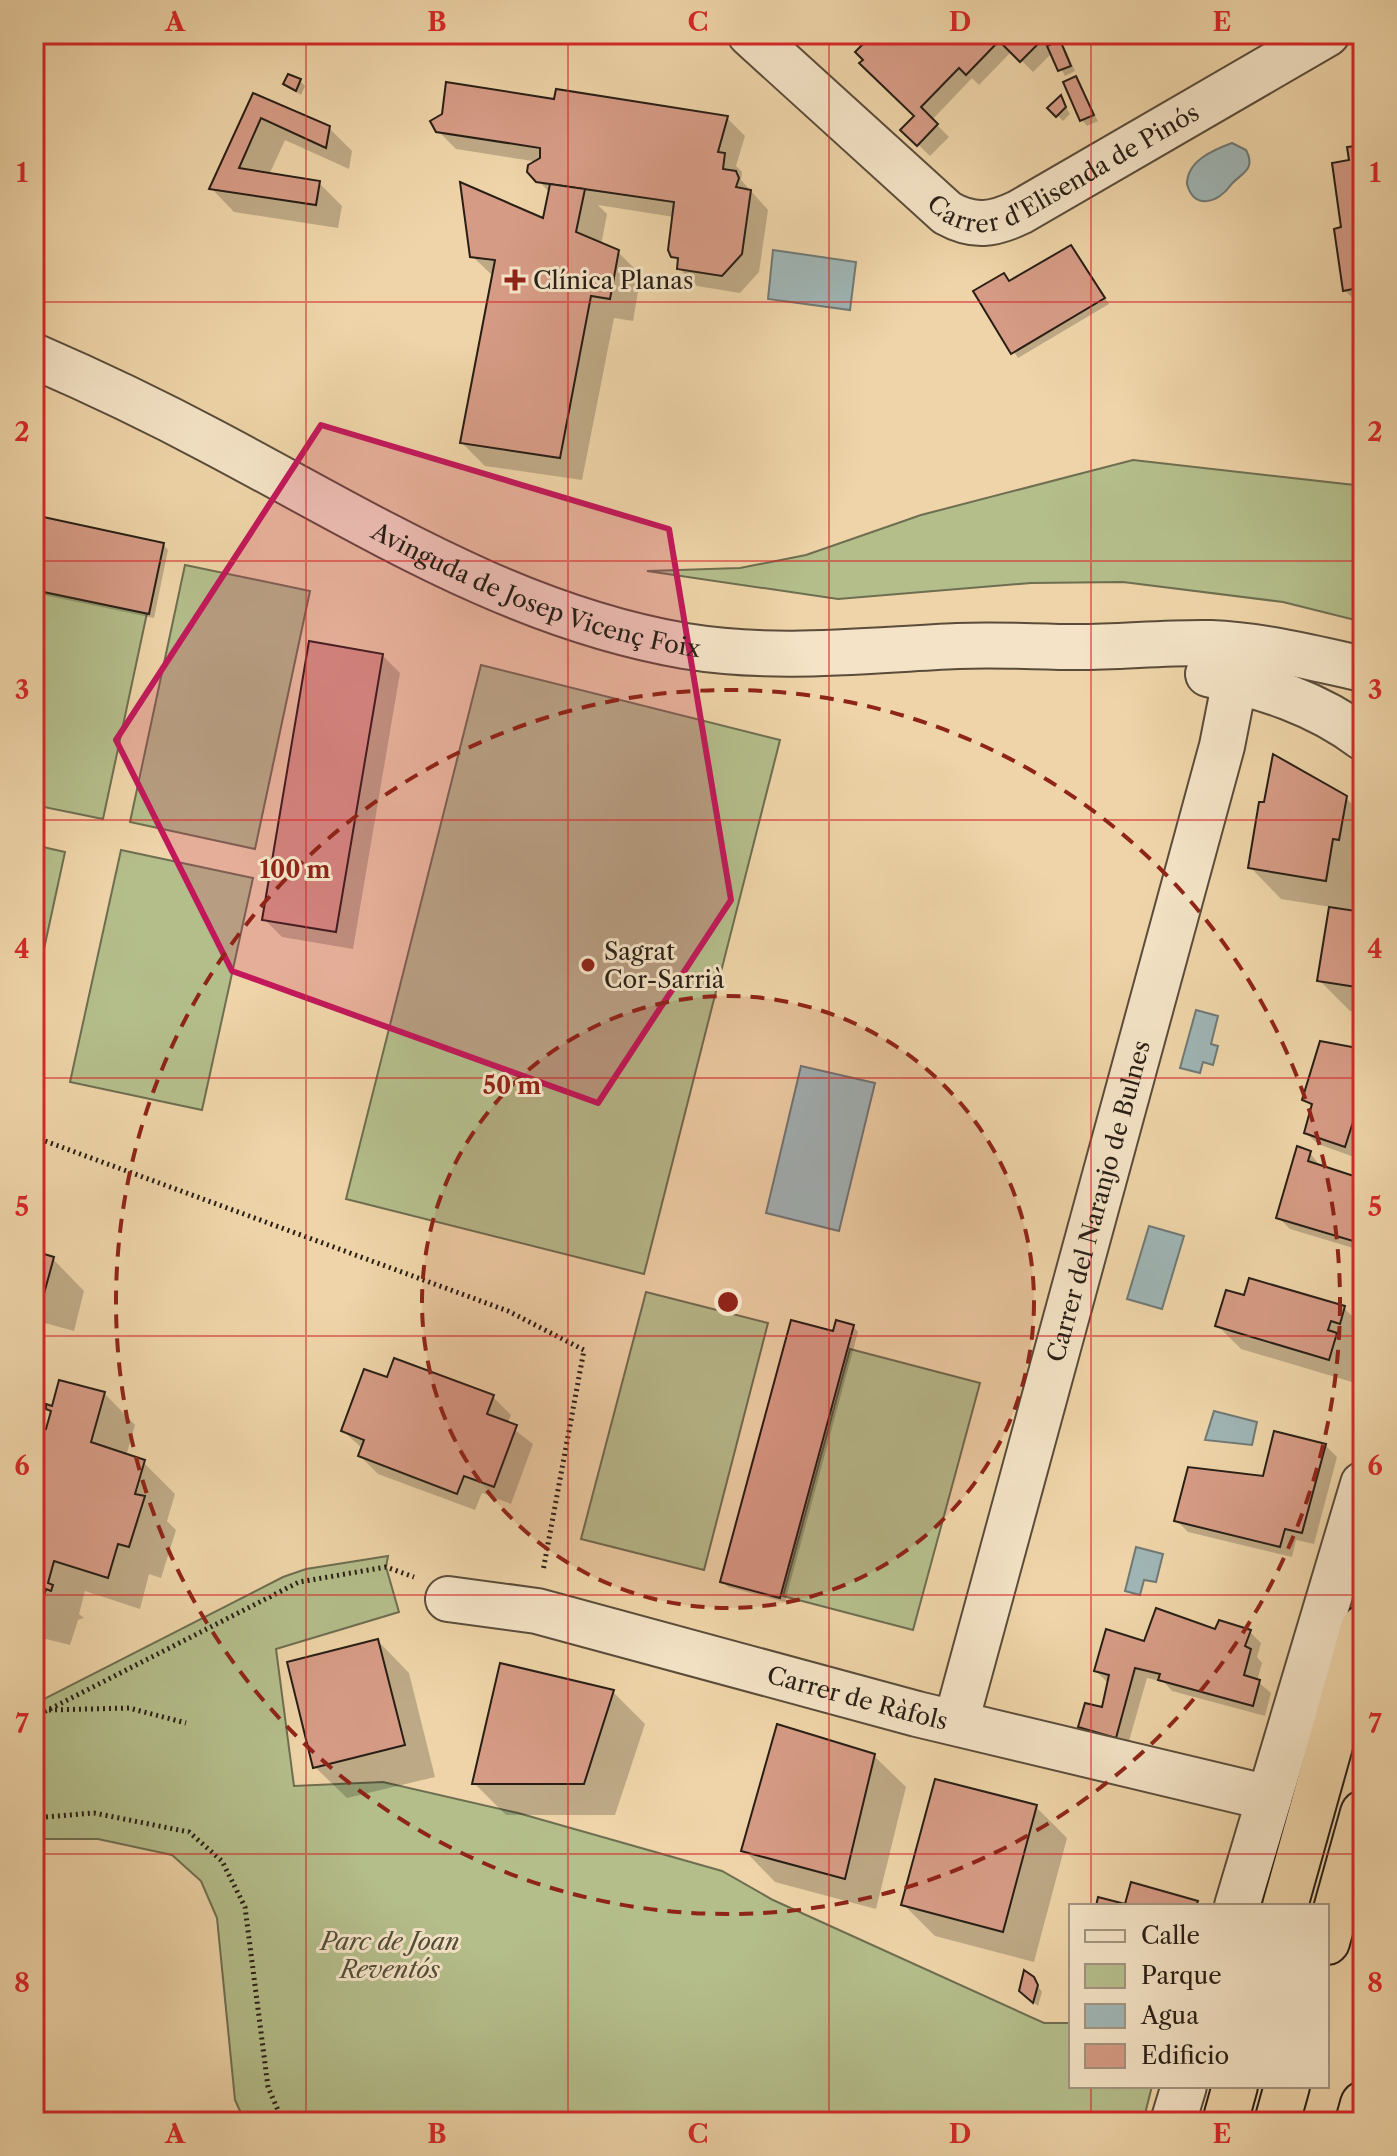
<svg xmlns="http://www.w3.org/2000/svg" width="1397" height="2156" viewBox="0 0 1397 2156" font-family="'Libre Caslon Text',serif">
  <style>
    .green { fill: #b4be8b; stroke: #6e6e50; stroke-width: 2 }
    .water { fill: #9fb5b5; stroke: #6f7975; stroke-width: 2 }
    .shadow { fill: #0003 }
    .building { fill: #d69b85; stroke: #281e15; stroke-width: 2 }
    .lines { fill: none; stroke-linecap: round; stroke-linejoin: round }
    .minor-casing { stroke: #5a4c3a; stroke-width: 48 }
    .highway-casing { stroke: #281e15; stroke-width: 48 }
    .path { stroke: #281e15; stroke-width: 5; stroke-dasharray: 2 4; stroke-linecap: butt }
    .minor { stroke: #f4e3c6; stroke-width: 44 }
    .highway { stroke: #eed4a8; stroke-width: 44 }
    .marked { fill: #c2185b; fill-opacity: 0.2; stroke: #c2185b; stroke-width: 6; stroke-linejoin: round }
    .grid { fill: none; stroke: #d62828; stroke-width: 2; stroke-opacity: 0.55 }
    .ring { fill: none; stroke: #8f2418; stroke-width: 4; stroke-dasharray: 14 10 }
    .poi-dot { fill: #8f2418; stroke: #f4e3c6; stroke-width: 3 }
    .labels { text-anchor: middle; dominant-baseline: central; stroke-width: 6; stroke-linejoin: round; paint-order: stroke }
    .street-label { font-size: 24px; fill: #281e15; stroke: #f4e3c6 }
    .poi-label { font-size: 24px; fill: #281e15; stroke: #f4e3c6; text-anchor: start }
    .park-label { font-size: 24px; font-style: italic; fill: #524e38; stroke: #f4e3c6 }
    .centre { fill: #8f2418; stroke: #f4e3c6; stroke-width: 4 }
    .ring-label { font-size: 24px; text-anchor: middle; font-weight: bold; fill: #8f2418; stroke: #f4e3c6; stroke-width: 6; stroke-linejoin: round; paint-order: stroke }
    .neatline { fill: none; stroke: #d62828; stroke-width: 3 }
    .grid-label { font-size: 26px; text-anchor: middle; font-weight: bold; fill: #d62828 }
  </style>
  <rect width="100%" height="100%" fill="#eed4a8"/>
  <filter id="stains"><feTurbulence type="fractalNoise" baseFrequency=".0025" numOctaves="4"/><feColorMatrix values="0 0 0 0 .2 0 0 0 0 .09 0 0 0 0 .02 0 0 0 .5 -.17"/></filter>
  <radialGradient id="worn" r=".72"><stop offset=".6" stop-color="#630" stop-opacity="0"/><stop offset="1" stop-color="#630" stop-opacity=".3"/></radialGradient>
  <g class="green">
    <polygon points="1133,460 1363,486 1363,622 1283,602 1123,582 1031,583 838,599 647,571 740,568 806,555 921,515"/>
    <polygon points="185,565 310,591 255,849 130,822"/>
    <polygon points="34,590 147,613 103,819 34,805"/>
    <polygon points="481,665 780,740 644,1274 346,1199"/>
    <polygon points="34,845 65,852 34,995"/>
    <polygon points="121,850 253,878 202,1110 70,1082"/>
    <polygon points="646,1292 768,1323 704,1570 581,1539"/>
    <polygon points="850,1349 980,1383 913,1630 783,1596"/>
    <polygon points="388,1556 386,1567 399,1612 276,1649 294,1786 383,1782 518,1813 722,1871 773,1900 1044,2023 1071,2023 1071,2086 1152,2086 1143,2122 245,2122 235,2100 217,1918 201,1881 172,1855 98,1839 34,1839 34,1704 283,1577 306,1569"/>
  </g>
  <g class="water">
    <path d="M1232 143 1246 150C1257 171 1240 173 1230 186 1218 203 1194 210 1187 184 1187 161 1213 150 1232 143Z"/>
    <polygon points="773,250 856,262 850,310 768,299"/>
    <polygon points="1196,1010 1218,1016 1211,1044 1218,1046 1213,1065 1203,1062 1200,1073 1180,1068"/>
    <polygon points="801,1066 875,1083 839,1231 766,1213"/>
    <polygon points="1149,1226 1184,1236 1162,1309 1127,1299"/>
    <polygon points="1214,1411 1257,1422 1252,1445 1205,1440"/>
    <polygon points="1136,1547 1163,1554 1156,1582 1144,1580 1140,1595 1125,1591"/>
  </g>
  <g class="shadow">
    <polygon points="876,34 1044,34 1055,45 1060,43 1065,48 1075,71 1065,76 1052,53 1033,72 1012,51 979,85 972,78 932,120 949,137 930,156 903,130 917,116"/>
    <polygon points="1075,79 1098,121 1087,126 1082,120"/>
    <polygon points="300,81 305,86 301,95 285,84"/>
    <polygon points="254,95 329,128 352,151 349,169 285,140 269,175 319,183 342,206 338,228 234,212 212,189"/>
    <polygon points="1061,98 1070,114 1063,121 1050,108"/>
    <polygon points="556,101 727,118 745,136 736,166 742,172 741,180 768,210 759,272 740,293 697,286 679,268 679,262 673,256 674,217 598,205 607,214 601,245 618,252 641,275 633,321 614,318 582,480 485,466 462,443 494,277 472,256 544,220 550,193 530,172 539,162 456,149 434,127"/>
    <polygon points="1363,147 1363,307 1362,307 1344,290 1343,228 1351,162"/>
    <polygon points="1071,248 1109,304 1018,358 976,292 1004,276 1010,282"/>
    <polygon points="34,517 163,544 168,550 154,618 34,593"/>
    <polygon points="382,655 400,673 353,949 282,937 264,919"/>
    <polygon points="1345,797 1363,815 1363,878 1357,913 1363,914 1363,1013 1350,1011 1319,980 1331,907 1281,899 1250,867"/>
    <polygon points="1363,1051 1363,1137 1357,1158 1318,1144 1306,1133 1313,1108 1304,1099"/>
    <polygon points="1310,1153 1321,1167 1363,1181 1363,1251 1290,1229 1278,1217"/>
    <polygon points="34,1253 53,1259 84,1291 74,1331 34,1320"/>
    <polygon points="1344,1308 1363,1327 1363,1346 1354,1343 1352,1350 1359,1358 1352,1382 1241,1349 1218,1326"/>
    <polygon points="853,1326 858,1332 785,1602 728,1587 722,1581 834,1334"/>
    <polygon points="389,1380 493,1397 511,1415 507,1424 533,1444 511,1504 482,1493 475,1510 378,1474 360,1456 363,1449 343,1431"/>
    <polygon points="104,1393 135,1425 126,1456 143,1462 175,1494 167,1521 176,1530 161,1578 149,1574 140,1609 85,1591 79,1614 84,1618 78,1620 70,1645 34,1636 34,1457 39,1459 45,1437 41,1433 47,1432 52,1413 48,1409"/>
    <polygon points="1325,1445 1337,1457 1314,1544 1296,1540 1292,1557 1188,1532 1176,1520"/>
    <polygon points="1217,1632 1250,1632 1261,1643 1257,1657 1262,1663 1257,1681 1271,1693 1265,1716 1172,1691 1164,1682 1147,1678 1127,1748 1093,1739 1081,1727 1103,1710 1109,1684 1096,1671 1146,1644"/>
    <polygon points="378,1641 409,1673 435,1777 347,1798 315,1767"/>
    <polygon points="613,1692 645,1724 615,1815 506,1815 474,1783"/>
    <polygon points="874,1756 906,1787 876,1909 775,1882 744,1850"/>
    <polygon points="1036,1807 1067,1838 1034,1962 935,1936 903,1904"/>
    <polygon points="1033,1979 1042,1992 1038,2006 1027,1997"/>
  </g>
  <g class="building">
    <polygon points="873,34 1046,34 1047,35 1020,62 999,41 966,75 959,68 921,107 938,124 917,146 900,130 914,116 859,63 863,60 855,52"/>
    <polygon points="1060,40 1071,66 1058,71 1047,46"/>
    <polygon points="288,74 301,79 296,91 283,84"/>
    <polygon points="1076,76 1094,115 1080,121 1063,82"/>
    <polygon points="446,82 554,99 556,89 728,116 718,152 725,153 723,169 736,171 739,178 736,187 751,190 742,254 722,276 677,269 678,258 671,257 668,250 674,202 536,182 527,172 528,165 540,158 540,148 436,132 430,121 442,114"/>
    <polygon points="253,93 330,126 326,148 261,118 239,168 320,181 316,205 209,189"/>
    <polygon points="1061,95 1066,107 1056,117 1047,108"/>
    <polygon points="1363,145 1363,287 1343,291 1334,229 1341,227 1332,163 1349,160 1347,147"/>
    <polygon points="460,182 543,218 550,184 585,189 576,232 619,250 610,299 591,296 560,458 460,443 495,260 470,257"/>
    <polygon points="1071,245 1105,298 1011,354 973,291 1004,273 1009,281"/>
    <polygon points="34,515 164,543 149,614 34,590"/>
    <polygon points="309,641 383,654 336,932 262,920"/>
    <polygon points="1273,754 1347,796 1339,840 1333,839 1326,881 1248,868 1259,802 1264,802"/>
    <polygon points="1329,907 1363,912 1363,988 1317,981"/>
    <polygon points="1320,1041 1363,1049 1363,1122 1354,1119 1345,1147 1304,1133 1312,1104 1302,1100"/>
    <polygon points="1297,1146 1311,1151 1308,1161 1363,1179 1363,1244 1276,1218"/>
    <polygon points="34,1251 54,1257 42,1301 34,1298"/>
    <polygon points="1249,1278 1345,1306 1340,1324 1331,1321 1328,1330 1337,1333 1329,1360 1215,1326 1226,1290 1244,1295"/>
    <polygon points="791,1320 833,1331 836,1320 854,1325 780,1598 720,1582"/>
    <polygon points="394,1358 494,1395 487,1414 517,1425 494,1487 464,1476 457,1494 358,1456 364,1440 341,1431 364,1369 387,1377"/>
    <polygon points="59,1380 105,1392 91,1442 145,1460 135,1494 145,1496 129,1547 118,1544 108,1578 54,1561 48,1583 53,1585 51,1591 46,1589 38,1615 34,1614 34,1455 38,1456 43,1435 39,1434 41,1427 46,1429 51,1411 46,1409 46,1404 52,1406"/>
    <polygon points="1274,1431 1326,1444 1302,1533 1285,1529 1280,1547 1174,1521 1188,1467 1263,1476"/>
    <polygon points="1156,1608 1215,1629 1219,1620 1251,1630 1245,1646 1251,1649 1244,1675 1260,1680 1253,1706 1158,1680 1160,1674 1135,1668 1116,1738 1078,1727 1085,1703 1102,1707 1109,1675 1094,1671 1106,1629 1144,1641"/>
    <polygon points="378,1639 405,1745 313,1768 287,1662"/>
    <polygon points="500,1663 614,1690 584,1784 472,1784"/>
    <polygon points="777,1724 875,1754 845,1879 741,1851"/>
    <polygon points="935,1779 1037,1805 1003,1932 901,1905"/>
    <polygon points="1131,1882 1198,1901 1196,1906 1096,1906 1098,1897 1125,1904"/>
    <polygon points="1024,1970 1034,1977 1038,1985 1033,2003 1019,1991"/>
  </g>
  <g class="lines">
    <g class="minor-casing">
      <g id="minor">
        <path id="s1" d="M750 34 947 213C974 228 993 225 1020 212L1327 34"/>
        <path id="s2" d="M34 356C94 382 153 410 211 441 365 522 511 616 685 646 777 661 866 650 958 646 998 644 1038 647 1078 647 1122 647 1166 642 1211 643 1262 645 1314 658 1363 669"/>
        <path d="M1208 674C1264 687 1317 703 1363 738"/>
        <path id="s3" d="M448 1599 537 1611 917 1714 1269 1798"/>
        <path id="s4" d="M956 1722 1222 746 1235 680"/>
        <polyline points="1237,1906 1363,1484"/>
        <polyline points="1173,2122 1184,2086"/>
      </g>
    </g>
    <g class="highway-casing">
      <g id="highway">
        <polyline points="1285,1906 1363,1628"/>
        <polyline points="1327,1942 1363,1813"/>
        <polyline points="1225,2122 1235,2086"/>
        <polyline points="1277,2122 1287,2086"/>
        <polyline points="1358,2122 1363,2104"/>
      </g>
    </g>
    <g class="path">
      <polyline points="34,1137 508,1311 584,1350 543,1571"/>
      <polyline points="49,1710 129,1708 186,1723"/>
      <polyline points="34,1717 299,1582 386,1567 414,1577"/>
      <polyline points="34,1818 94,1813 189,1832 222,1861 245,1907 268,2087 283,2122"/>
    </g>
    <use href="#minor" class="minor"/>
    <use href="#highway" class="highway"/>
  </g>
  <path class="marked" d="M321 425 669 529 731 900 598 1103 232 971 116 740Z"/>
  <path class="grid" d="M306 34V2122M568 34V2122M829 34V2122M1091 34V1906M34 302H1363M34 561H1363M34 820H1363M34 1078H1363M34 1336H1363M34 1595H1363M34 1854H1363M1091 2086V2122"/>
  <circle cx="728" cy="1302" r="306" fill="#8f2418" fill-opacity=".12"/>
  <g class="ring">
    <circle cx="728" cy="1302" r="306"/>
    <circle cx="728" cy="1302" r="612"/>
  </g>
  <g class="poi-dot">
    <path d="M511 268h8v8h8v8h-8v8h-8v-8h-8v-8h8z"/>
    <circle cx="588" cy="965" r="8"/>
  </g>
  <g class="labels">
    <g class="street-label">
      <text stroke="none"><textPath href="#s1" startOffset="396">Carrer d'Elisenda de Pinós</textPath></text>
      <text stroke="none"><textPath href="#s2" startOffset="556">Avinguda de Josep Vicenç Foix</textPath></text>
      <text stroke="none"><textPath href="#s4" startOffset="540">Carrer del Naranjo de Bulnes</textPath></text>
      <text stroke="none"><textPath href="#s3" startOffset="422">Carrer de Ràfols</textPath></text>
    </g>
    <g class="poi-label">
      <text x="533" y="280">Clínica Planas</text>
      <text x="604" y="951">Sagrat<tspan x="604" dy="28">Cor-Sarrià</tspan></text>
    </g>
    <g class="park-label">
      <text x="390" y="1941">Parc de Joan<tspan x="390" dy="28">Reventós</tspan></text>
    </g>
  </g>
  <circle cx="728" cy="1302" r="12" class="centre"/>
  <g class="ring-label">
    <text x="295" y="878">100 m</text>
    <text x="512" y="1094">50 m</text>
  </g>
  <rect width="1397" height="2156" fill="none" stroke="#eed4a8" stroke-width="88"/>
  <rect x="1069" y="1904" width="260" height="184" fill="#f4e3c6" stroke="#a2947f" stroke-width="2"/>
  <rect x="1085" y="1930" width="40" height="12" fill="#f4e3c6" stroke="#a2947f" stroke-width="2"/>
  <text x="1141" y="1944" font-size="24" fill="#281e15">Calle</text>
  <rect x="1085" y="1964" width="40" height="24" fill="#b4be8b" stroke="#a2947f" stroke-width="2"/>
  <text x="1141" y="1984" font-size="24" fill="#281e15">Parque</text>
  <rect x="1085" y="2004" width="40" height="24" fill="#9fb5b5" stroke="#a2947f" stroke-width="2"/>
  <text x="1141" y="2024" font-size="24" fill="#281e15">Agua</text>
  <rect x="1085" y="2044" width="40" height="24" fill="#d69b85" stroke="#a2947f" stroke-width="2"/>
  <text x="1141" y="2064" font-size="24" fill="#281e15">Edificio</text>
  <rect x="44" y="44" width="1309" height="2068" class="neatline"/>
  <g class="grid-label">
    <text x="175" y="31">A</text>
    <text x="437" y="31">B</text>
    <text x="698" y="31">C</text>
    <text x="960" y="31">D</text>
    <text x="1222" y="31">E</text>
    <text x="22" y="182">1</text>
    <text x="1375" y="182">1</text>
    <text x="22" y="441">2</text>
    <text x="1375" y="441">2</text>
    <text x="22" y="699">3</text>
    <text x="1375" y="699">3</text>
    <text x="22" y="958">4</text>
    <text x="1375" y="958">4</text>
    <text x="22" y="1216">5</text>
    <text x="1375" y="1216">5</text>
    <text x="22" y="1475">6</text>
    <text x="1375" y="1475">6</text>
    <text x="22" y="1733">7</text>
    <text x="1375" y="1733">7</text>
    <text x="22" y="1992">8</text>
    <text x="1375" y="1992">8</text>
    <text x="175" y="2143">A</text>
    <text x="437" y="2143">B</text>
    <text x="698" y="2143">C</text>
    <text x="960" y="2143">D</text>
    <text x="1222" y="2143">E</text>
  </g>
  <rect width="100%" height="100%" filter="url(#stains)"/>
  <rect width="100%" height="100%" fill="url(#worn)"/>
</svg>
